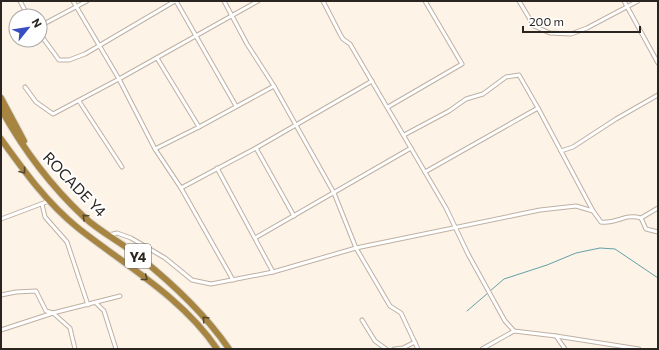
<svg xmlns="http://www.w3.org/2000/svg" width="659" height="350" viewBox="0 0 659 350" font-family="Commissioner,sans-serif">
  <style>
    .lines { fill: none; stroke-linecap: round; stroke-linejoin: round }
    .stream { stroke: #61a1a8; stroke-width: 1 }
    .street-casing { stroke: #beb1a3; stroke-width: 5 }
    .highway-casing { stroke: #d9d8d7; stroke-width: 8 }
    .street { stroke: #fff; stroke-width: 3 }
    .highway { stroke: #a78540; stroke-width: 6 }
    .oneway { stroke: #56472b }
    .labels { text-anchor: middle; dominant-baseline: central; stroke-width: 4; stroke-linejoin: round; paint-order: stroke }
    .shield { fill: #fff; stroke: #6a6663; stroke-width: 1 }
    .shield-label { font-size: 14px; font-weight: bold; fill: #2a2520 }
    .street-label { font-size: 15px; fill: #2a2520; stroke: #fff }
  </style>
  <rect width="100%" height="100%" fill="#fef3e7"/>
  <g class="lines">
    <g class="stream">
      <polyline points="490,291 504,279 547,265 576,253 600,248 615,249 658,278"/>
      <polyline points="467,311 488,293"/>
    </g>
    <g class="street-casing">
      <g id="street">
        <polyline points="20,1 28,16"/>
        <polyline points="73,1 119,79 155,149 181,188 233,280"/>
        <polyline points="176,1 236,106"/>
        <polyline points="224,1 247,44 274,86 334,193 356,248 390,306 401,313 418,349"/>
        <polyline points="323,1 340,34 343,39 350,44 446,208 468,254 505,321 514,331 556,336 639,349"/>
        <polyline points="519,1 534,26 550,33 571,34 587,28 638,1"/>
        <polyline points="624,1 658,63"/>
        <polyline points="40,26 87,1"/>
        <polyline points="40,34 59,60 69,60 85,54 175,1"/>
        <polyline points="157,58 199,127"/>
        <polyline points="25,87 36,102 53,114 119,79 258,1"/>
        <polyline points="79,101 122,167"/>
        <polyline points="388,107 462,64 425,1"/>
        <polyline points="404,135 449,111 466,99 483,94 506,77 519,75 538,108"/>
        <polyline points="256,148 294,216"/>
        <polyline points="155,149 199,127 274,86"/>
        <polyline points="561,151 573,147 616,119 658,95"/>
        <polyline points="217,168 273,272"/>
        <polyline points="425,172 538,108 593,211"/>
        <polyline points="181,188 256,148 372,81"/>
        <polyline points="42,204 45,217 67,242 88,305"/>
        <polyline points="641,218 646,229 658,232"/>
        <polyline points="1,219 49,201"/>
        <path d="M109 235 117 233 131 238 165 258 192 280 211 284 273 272 356 248 540 210 576 206 593 211 601 222C618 224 624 213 641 218L658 208"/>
        <polyline points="255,238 411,148"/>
        <polyline points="1,295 16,292 36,291 46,311 53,313 120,296"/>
        <polyline points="96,303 104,311 116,349"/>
        <polyline points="362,320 375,341 386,349"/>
        <polyline points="1,330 53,313 70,328 75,349"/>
        <polyline points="556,336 565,349"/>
        <polyline points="394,349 403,348 415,342"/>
        <polyline points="482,349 514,331"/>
      </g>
    </g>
    <g class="highway-casing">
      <g id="highway">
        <polyline points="1,98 24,141"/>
        <path d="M1 109C23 149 50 185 84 217 100 232 121 242 138 256 172 283 205 314 229 349"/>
        <path d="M1 139C24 171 47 203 78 228 125 265 183 298 217 349"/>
      </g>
    </g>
    <use href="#street" class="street"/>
    <use href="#highway" class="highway"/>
  </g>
  <defs><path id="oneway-chevron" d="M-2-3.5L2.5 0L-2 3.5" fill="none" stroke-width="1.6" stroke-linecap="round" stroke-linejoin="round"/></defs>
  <g class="oneway">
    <use href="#oneway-chevron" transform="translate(23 171) rotate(52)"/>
    <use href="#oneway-chevron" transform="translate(85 217) rotate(-138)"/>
    <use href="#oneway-chevron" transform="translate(145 278) rotate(38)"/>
    <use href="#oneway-chevron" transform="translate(205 319) rotate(-134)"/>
  </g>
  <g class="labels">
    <rect class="shield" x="125" y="244" width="26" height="24" rx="3"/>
    <g class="shield-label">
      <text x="138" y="256">Y4</text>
    </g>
    <g class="street-label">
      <text transform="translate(75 184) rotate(46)">ROCADE Y4</text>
    </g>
  </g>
  <rect width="659" height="350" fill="none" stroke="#2a2520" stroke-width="4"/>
  <g transform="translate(28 28) rotate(60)"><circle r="19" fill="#ffffff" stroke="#aaa8a6"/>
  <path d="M0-3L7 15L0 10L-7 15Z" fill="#384dc0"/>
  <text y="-6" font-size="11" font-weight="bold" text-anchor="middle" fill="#2a2520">N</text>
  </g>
  <path d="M523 26v6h117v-6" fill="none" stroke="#2a2520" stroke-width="2"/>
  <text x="529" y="26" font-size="12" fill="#2a2520" stroke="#ffffff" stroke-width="3" paint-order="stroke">200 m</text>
</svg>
